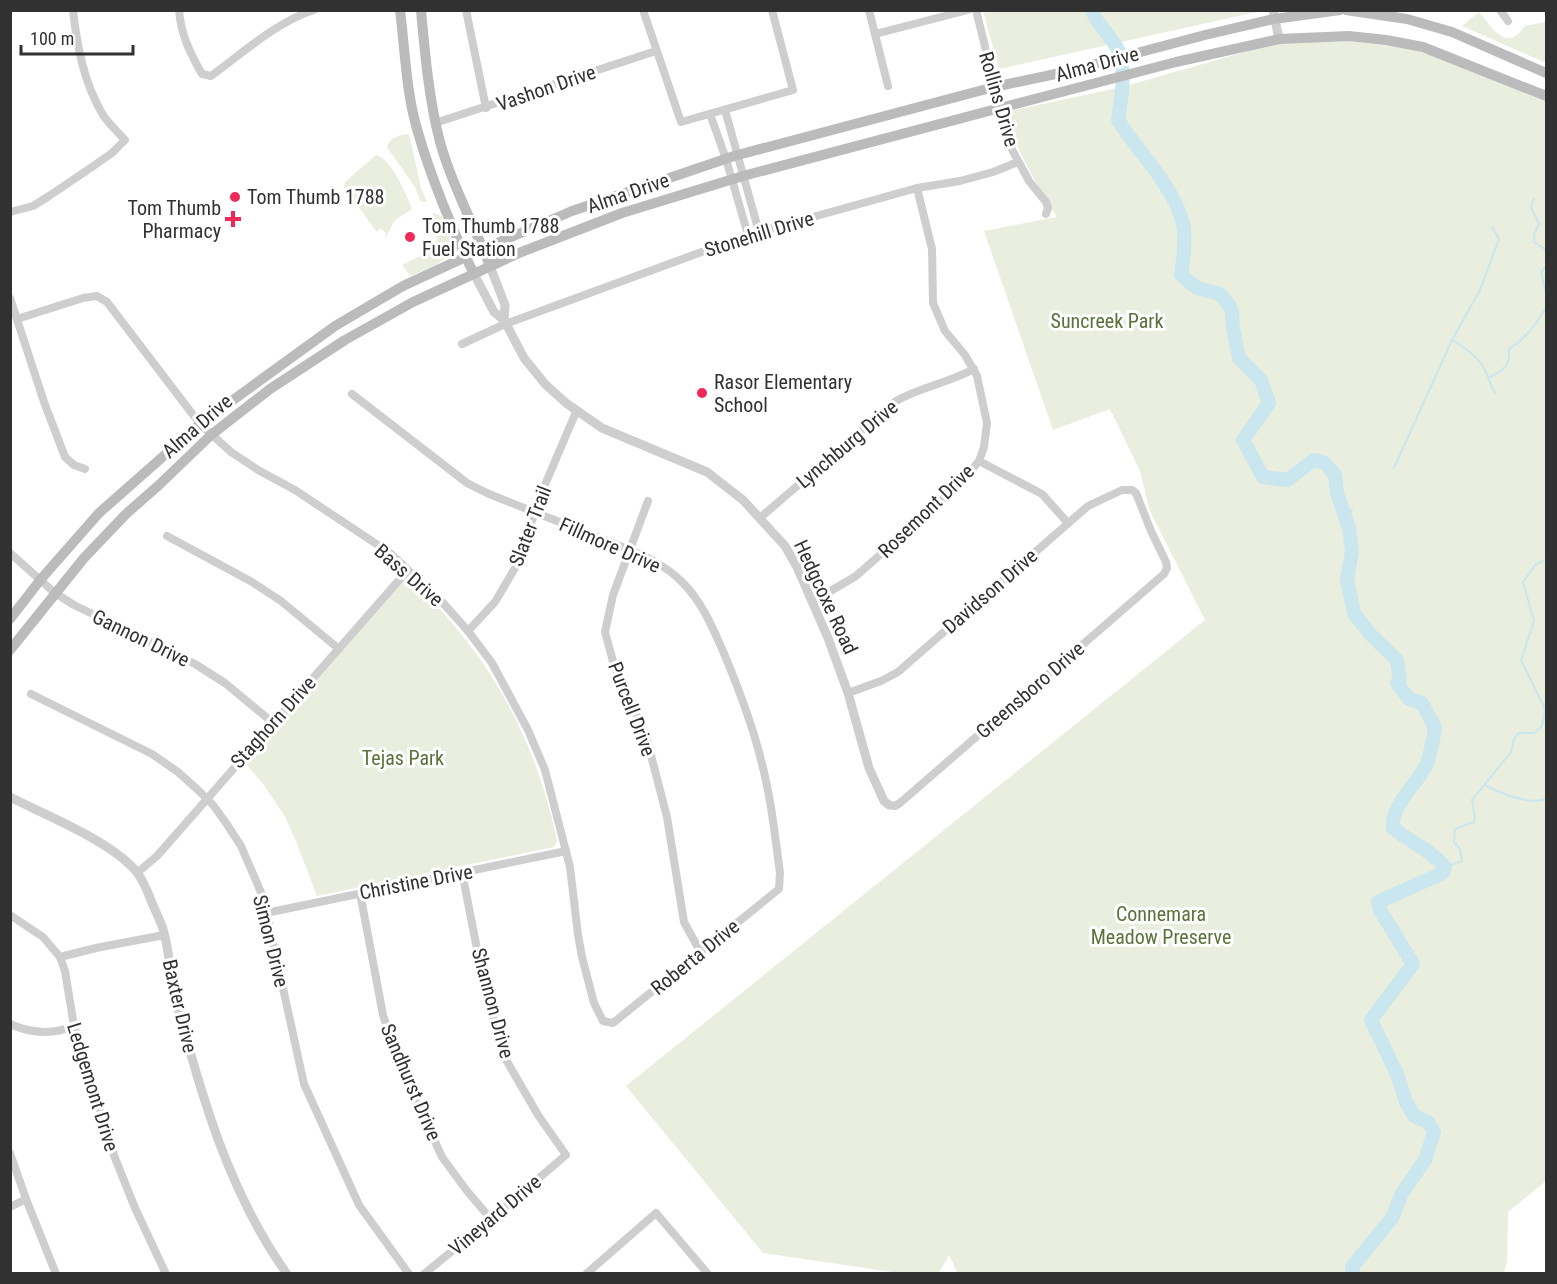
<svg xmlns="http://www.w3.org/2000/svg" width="1557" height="1284" viewBox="0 0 1557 1284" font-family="'Roboto Condensed',sans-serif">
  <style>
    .green { fill: #e9eede }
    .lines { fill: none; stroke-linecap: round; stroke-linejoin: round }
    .stream { stroke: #cae6ef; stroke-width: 2 }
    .river { stroke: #cae6ef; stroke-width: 14 }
    .minor { stroke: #cecece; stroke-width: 8 }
    .tertiary { stroke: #cecece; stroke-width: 9 }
    .secondary { stroke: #bbb; stroke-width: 10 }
    .poi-dot { fill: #f02a57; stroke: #fff; stroke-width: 2 }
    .labels { text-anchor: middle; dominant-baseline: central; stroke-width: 6; stroke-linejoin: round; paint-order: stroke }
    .street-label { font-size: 20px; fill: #313131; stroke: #fff }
    .poi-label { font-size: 20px; fill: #313131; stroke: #fff; text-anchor: start }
    .park-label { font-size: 20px; fill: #5c703a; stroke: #fff }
  </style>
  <rect width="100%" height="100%" fill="#fff"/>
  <g class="green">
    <polygon points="983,11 983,10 1261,11 999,69"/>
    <path d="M1479 12C1492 27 1506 54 1525 26L1546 22V63L1462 26Z"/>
    <path d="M1337 38 1415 50 1441 58 1546 102V1181L1508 1212 1507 1262 1504 1273 958 1274 949 1255 939 1273 906 1274 763 1253 626 1086 1205 620 1150 511 1140 471 1110 409 1053 430 984 231 1057 217C1036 183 1016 151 1005 112L1122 87 1280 42Z"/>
    <path d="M408 134 410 137 421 188 427 202H421L415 187 387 147C389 138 399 135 408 134Z"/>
    <path d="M376 155C392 159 406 194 412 209L395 220 385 239 386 233 380 228 377 232 376 231 344 187 345 182Z"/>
    <polygon points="434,213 441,216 456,248 451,258 444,259 436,265 411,276 402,265 431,251 437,239 428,218"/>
    <path d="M404 580 411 581C487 649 537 741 557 841L554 847 317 896 296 841 284 815 263 784 247 765V758Z"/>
  </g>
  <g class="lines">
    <g class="stream">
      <polyline points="1534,199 1531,207 1539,224 1534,234 1534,242 1546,250"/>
      <polyline points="1546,267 1541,272 1546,293"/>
      <path d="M1452 340C1466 348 1478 357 1485 370 1489 377 1490 386 1495 393"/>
      <path d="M1488 378C1504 370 1510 367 1509 349 1526 338 1536 325 1546 307"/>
      <polyline points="1394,468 1452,340 1480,290 1499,239 1492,227"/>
      <polyline points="1345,516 1352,510"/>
      <path d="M1485 785C1502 794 1527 805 1546 799"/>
      <polyline points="1445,867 1462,861 1460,849 1454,842 1455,829 1474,822 1475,817 1472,800 1511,752 1514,739 1519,733 1534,733 1542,726 1545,709 1521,660 1534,621 1523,582 1535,565 1546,559"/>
    </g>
    <path class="river" d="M1092 10C1097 26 1111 35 1118 50 1127 71 1121 98 1118 120 1140 155 1171 182 1183 223 1186 236 1183 262 1181 275L1197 288 1220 294 1229 305 1232 312 1233 328 1239 358 1261 380 1269 403 1243 440 1263 477 1287 480 1314 460 1325 463 1335 475 1337 493 1349 528 1352 552 1347 579 1354 613 1370 634 1397 660 1400 679 1397 683 1409 699 1422 703 1435 728C1433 740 1431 754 1426 765 1416 786 1391 805 1393 828 1410 842 1431 850 1445 867L1443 873 1378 902 1380 910 1413 964 1371 1020 1397 1074 1406 1102 1414 1116 1428 1122 1434 1132 1425 1160 1402 1193 1392 1218 1352 1267 1353 1274"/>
    <g class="minor">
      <path d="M179 10C181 35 190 53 202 74L211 76C243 53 276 22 314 10"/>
      <polyline points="466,10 486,108"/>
      <polyline points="643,10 681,122 793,90 772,10"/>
      <polyline points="869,10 888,86"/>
      <polyline points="976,10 1009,144 1029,181 1046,202 1048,208 1046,214"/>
      <polyline points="1500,10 1508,21"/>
      <polyline points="875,34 968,10"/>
      <polyline points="725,110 759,232"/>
      <polyline points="710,114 726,159 748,235"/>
      <polyline points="435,123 656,51"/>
      <path d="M10 212 33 206 49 196 89 169 112 153 125 140C118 132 109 124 103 115 84 83 77 47 73 10"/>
      <polyline points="10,298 44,402 65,457 74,465 85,469"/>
      <path d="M17 319 83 298 97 296 107 302 200 424 231 452 258 470 295 490 390 553 444 604 468 631 492 663 528 730 545 770 570 867 578 935 582 957 594 1003 603 1021 613 1023 779 889 780 873C775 836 771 797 761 760 752 723 738 687 723 651 712 626 701 600 681 581 666 566 648 558 630 550L489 494 467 483 352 394"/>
      <polyline points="462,344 505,324 748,235 917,188 960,181 993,172 1018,162"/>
      <polyline points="979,461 1042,494 1067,522"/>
      <polyline points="648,501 613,595 605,632 614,665 646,736 667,817 684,922 701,953"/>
      <path d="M761 517 896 401C921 387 948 383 974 369"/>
      <polyline points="167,536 252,582 281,601 339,649"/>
      <polyline points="10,553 55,593 74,605 195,664 225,683 272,722"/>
      <polyline points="812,602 856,576 958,486 979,461 984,447 987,423 977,376 965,355 945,331 933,303 932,249 917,188"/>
      <polyline points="468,631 495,602 515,568 544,487 576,412"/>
      <polyline points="848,693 881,681 898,672 1088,506 1122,490 1132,490 1136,493 1151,531 1166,562 1167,568 1164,574 900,803 895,806 889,805"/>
      <polyline points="31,694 152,754 178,772 198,790 213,805 226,823 241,846 263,897 304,1084 359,1205 409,1274"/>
      <polyline points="137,873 157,856 407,571"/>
      <polyline points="360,893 383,1015 398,1061 442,1157 467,1191 491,1219"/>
      <polyline points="266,913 566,851"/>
      <polyline points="10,915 43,937 60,957 65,971 74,1026 115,1158 135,1208 166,1274"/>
      <polyline points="60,957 96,948 164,935"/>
      <path d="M10 1024C32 1034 52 1035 74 1026"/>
      <polyline points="10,1153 26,1199 56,1274"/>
      <polyline points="10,1207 26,1199"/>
      <polyline points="424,1274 491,1219 566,1155 538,1115 505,1058 485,990 462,872"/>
      <polyline points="586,1274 656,1213 708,1274"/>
    </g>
    <g class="tertiary">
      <polyline points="1273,10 1279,39"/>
      <polyline points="490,266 505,305 504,320"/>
      <polyline points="474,274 494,312 504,320 524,358 545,384 566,403 602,428 707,472 743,500 785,546 797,567 828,638 848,693 869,768 884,801 889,805"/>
      <path d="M10 797C47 816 109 840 136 871 143 880 148 892 152 903 156 912 160 920 163 929 170 952 170 977 176 1000 201 1095 229 1193 287 1274"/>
    </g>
    <g class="secondary">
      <path d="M400 10C405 50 406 91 417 129 430 175 453 232 474 274"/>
      <path d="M421 10C425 54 429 100 440 142 452 185 474 225 490 266"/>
      <polyline points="1346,10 1407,19 1452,32 1546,73"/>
      <polyline points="10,619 41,579 99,513 200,424 335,326 403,286 483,249 572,211 734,156 994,87 1065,72 1205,35 1274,19 1340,10"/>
      <polyline points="10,650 84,558 126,514 159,485 211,435 270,389 345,340 413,302 519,253 622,213 743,176 1000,108 1176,62 1279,39 1349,36 1386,40 1423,47 1546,96"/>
    </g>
  </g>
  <g class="poi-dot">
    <circle cx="235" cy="197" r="6"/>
    <path d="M230 210h6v6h6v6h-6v6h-6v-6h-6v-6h6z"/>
    <circle cx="410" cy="237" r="6"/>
    <circle cx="702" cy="393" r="6"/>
  </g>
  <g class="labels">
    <g class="street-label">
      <text transform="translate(1097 64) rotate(-15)">Alma Drive</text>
      <text transform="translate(546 88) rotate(-19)">Vashon Drive</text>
      <text transform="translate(999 99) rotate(74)">Rollins Drive</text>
      <text transform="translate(628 193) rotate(-19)">Alma Drive</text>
      <text transform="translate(759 234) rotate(-17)">Stonehill Drive</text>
      <text transform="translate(197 426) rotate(-41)">Alma Drive</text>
      <text transform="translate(847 444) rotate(-40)">Lynchburg Drive</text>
      <text transform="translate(926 511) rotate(-44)">Rosemont Drive</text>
      <text transform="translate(530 526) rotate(-69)">Slater Trail</text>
      <text transform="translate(610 545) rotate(24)">Fillmore Drive</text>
      <text transform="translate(409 575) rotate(41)">Bass Drive</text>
      <text transform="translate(990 591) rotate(-41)">Davidson Drive</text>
      <text transform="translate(826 597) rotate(65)">Hedgcoxe Road</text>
      <text transform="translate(141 638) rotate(26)">Gannon Drive</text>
      <text transform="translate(1030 690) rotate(-41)">Greensboro Drive</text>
      <text transform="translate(632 709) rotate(69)">Purcell Drive</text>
      <text transform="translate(273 722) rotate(-48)">Staghorn Drive</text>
      <text transform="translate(416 882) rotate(-11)">Christine Drive</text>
      <text transform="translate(271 941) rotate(76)">Simon Drive</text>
      <text transform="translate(695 957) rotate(-39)">Roberta Drive</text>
      <text transform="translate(493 1003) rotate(75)">Shannon Drive</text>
      <text transform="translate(180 1006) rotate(77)">Baxter Drive</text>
      <text transform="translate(411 1082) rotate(67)">Sandhurst Drive</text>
      <text transform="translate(93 1087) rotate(73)">Ledgemont Drive</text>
      <text transform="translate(495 1215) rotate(-40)">Vineyard Drive</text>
    </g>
    <g class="poi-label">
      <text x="247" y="197">Tom Thumb 1788</text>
      <text x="221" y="208" text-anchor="end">Tom Thumb<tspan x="221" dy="23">Pharmacy</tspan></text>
      <text x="422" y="226">Tom Thumb 1788<tspan x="422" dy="23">Fuel Station</tspan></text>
      <text x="714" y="382">Rasor Elementary<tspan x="714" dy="23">School</tspan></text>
    </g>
    <g class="park-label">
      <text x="1107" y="321">Suncreek Park</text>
      <text x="403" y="758">Tejas Park</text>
      <text x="1161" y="914">Connemara<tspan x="1161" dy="23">Meadow Preserve</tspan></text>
    </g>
  </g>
  <rect width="1557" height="1284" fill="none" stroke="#313131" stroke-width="24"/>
  <path d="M21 45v9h112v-9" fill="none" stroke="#313131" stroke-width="3"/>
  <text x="30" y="45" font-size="18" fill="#313131" stroke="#ffffff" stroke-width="4.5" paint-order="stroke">100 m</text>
</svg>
